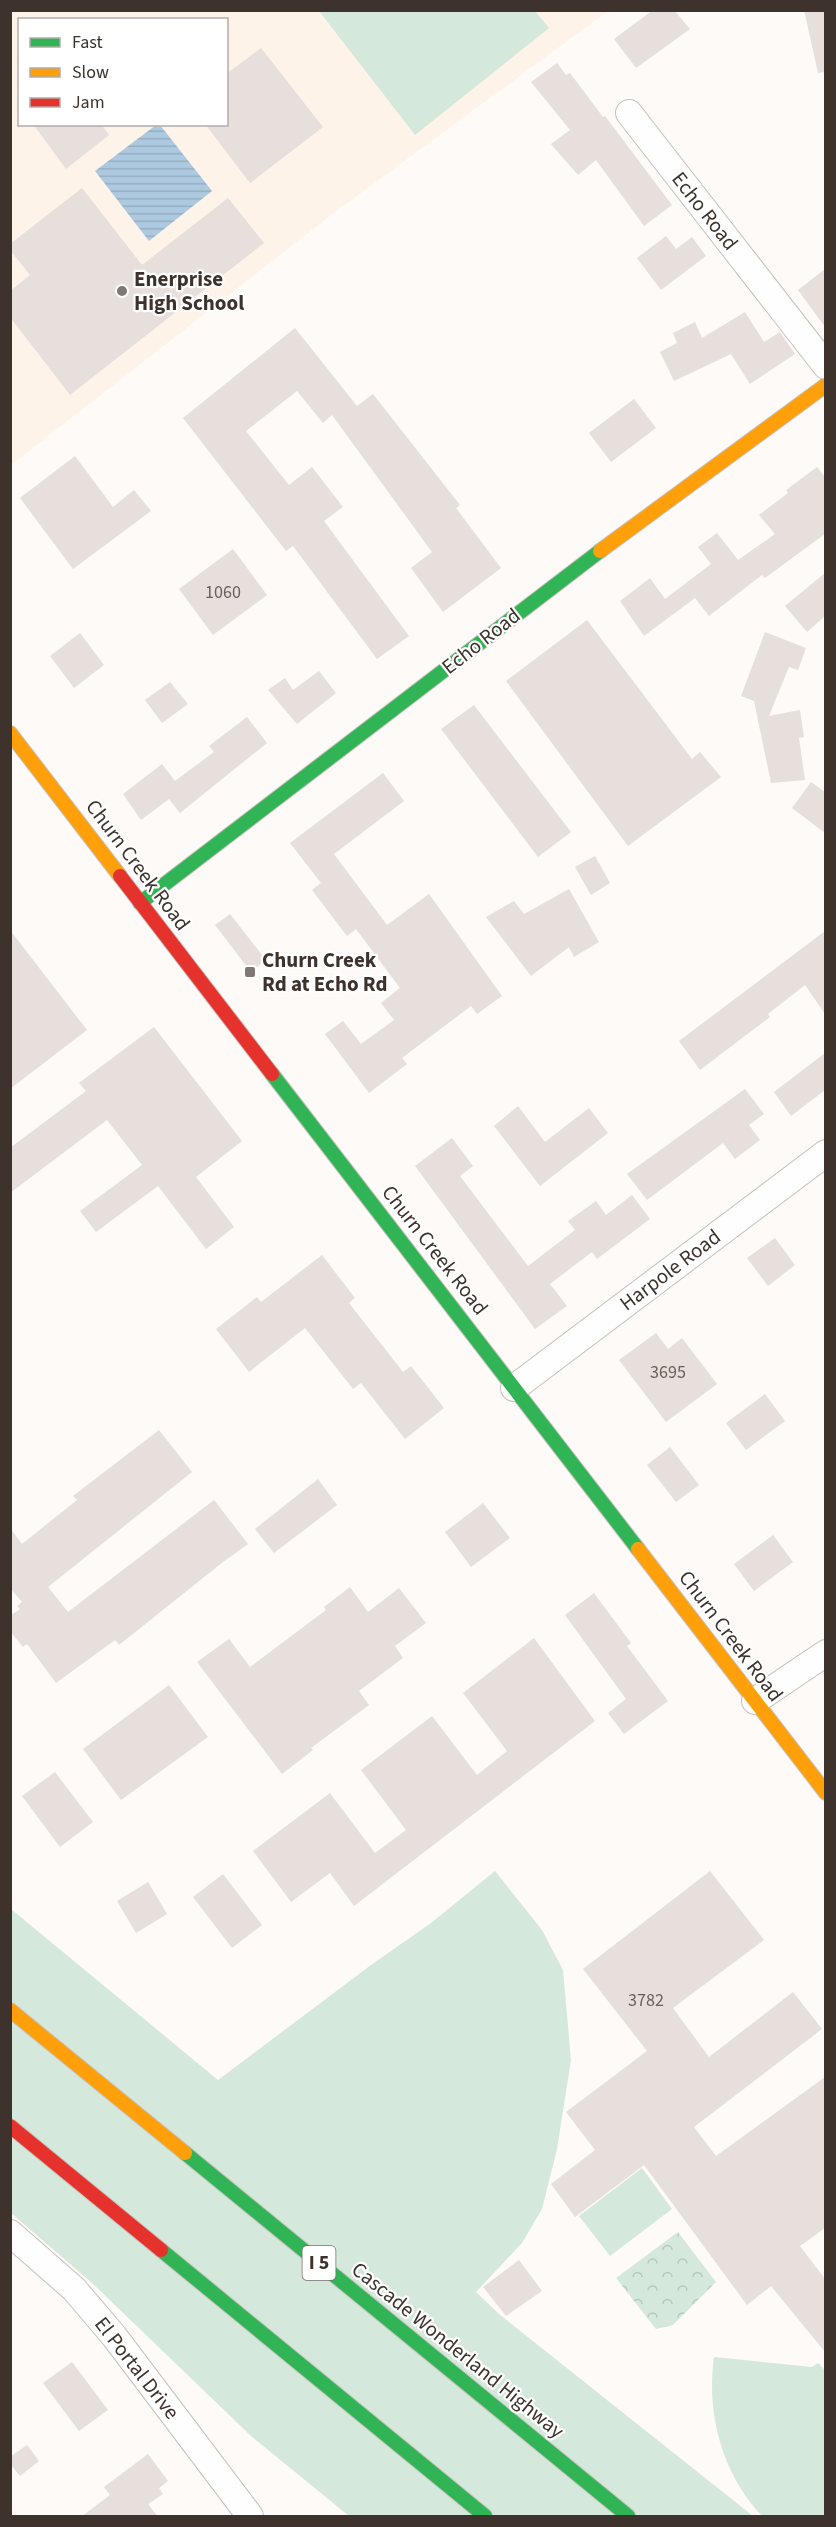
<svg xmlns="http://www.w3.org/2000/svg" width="836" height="2527" viewBox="0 0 836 2527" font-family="'Source Sans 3',sans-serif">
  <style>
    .education { fill: #fdf3e8; fill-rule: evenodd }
    .grass { fill: #d4e9db }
    .forest { fill: url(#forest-crowns) }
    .water { fill: url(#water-rules) }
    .building { fill: #e6dfdb }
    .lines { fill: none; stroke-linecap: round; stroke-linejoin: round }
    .street-casing { stroke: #c6c0bc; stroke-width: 28 }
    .fast-casing { stroke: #c6c0bc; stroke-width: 16 }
    .slow-casing { stroke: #c6c0bc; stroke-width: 16 }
    .jam-casing { stroke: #c6c0bc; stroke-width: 16 }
    .street { stroke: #fffefe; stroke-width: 26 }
    .fast { stroke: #30b455; stroke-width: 14 }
    .slow { stroke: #ff9f0a; stroke-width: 14 }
    .jam { stroke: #e5322d; stroke-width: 14 }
    .poi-dot { fill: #807873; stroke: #fff; stroke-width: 2 }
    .labels { text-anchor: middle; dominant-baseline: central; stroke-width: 4.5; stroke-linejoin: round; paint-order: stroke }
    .number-label { font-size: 18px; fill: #6a605a }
    .shield { fill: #fff; stroke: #77706b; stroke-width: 1.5 }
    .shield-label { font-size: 20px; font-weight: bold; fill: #3d322c }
    .street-label { font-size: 21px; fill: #3d322c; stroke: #fff }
    .poi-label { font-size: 21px; font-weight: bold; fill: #3d322c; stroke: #fff; text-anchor: start }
  </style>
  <defs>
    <pattern id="forest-crowns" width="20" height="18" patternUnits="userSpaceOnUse" patternTransform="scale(1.5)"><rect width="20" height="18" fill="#d4e9db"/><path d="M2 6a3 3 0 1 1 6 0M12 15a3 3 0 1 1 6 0" fill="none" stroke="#b7c8bc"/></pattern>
    <pattern id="water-rules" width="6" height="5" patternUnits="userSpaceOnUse" patternTransform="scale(1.5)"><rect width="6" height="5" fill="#adc9e0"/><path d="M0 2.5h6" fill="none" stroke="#96adc0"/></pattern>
  </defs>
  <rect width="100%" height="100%" fill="#fdfaf8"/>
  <path class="education" d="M11 11H608L335 212 11 465ZM20 20H226V124H20Z"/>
  <g class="grass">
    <polygon points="319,11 535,11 549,28 415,135"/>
    <polygon points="495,1871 542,1930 563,1970 571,2060 557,2149 542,2209 522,2243 476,2292 499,2314 753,2516 349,2516 251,2436 92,2283 11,2213 11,1909 218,2080 371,1965 431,1923"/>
    <polygon points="642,2168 672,2209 610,2256 579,2216"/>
    <path d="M714 2357 812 2367 818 2363 825 2370V2516H762C722 2474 706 2413 714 2357Z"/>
  </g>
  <polygon class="forest" points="678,2232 716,2282 673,2325 656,2329 616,2278"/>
  <polygon class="water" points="156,125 160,125 212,191 149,241 95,171"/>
  <g class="building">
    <polygon points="653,10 674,10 690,29 636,68 614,39"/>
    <polygon points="804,10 825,10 825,72 818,73"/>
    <polygon points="261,48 323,127 250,183 205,124 226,124 226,74"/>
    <polygon points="557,63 566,75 570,73 603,117 605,116 672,205 644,226 596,160 578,175 551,144 570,130 531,82"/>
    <polygon points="33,124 101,124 109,135 66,169"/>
    <polygon points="82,188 142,265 228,198 264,243 70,395 10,317 10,291 30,275 10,250 10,244"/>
    <polygon points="666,236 676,249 692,237 706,256 661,290 637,258"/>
    <polygon points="825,269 825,327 798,290"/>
    <polygon points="745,312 764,342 780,332 795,354 750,384 731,354 674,381 660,352 677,343 673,333 695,322 702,338"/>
    <polygon points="295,328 357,406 373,394 460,505 456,508 501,568 443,612 411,568 432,552 332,415 323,423 297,391 246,431 289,485 312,467 343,507 324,521 409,636 377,659 293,546 286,551 183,418"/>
    <polygon points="634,399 656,428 611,462 589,433"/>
    <polygon points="75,456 113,507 134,490 151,511 73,569 20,498"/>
    <polygon points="817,467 825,477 825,534 765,578 762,575 709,616 695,598 644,636 620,601 650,578 665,599 711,564 698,547 717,533 738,560 775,534 759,515 788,493 786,490"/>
    <polygon points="233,549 267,595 213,635 179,589"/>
    <polygon points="825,573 825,616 807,632 785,606"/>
    <polygon points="587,620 692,759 700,752 721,777 628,846 506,681"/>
    <polygon points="765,632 806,648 798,670 789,667 769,716 800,710 804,737 799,738 805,780 771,783 754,701 741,696"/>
    <polygon points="80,633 104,665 74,688 50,656"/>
    <polygon points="319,671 336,693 297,724 268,690 285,678 293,690"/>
    <polygon points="170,682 188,704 162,723 145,700"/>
    <polygon points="474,705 571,832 538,857 441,729"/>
    <polygon points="247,717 267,743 180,813 169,799 141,820 123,794 162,764 175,781 214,752 209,746"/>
    <polygon points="383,773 404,801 334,854 387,925 429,894 502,996 477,1014 471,1006 402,1058 407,1064 369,1093 325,1034 343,1021 361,1044 394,1020 381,1003 400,988 356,929 347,936 312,890 321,883 290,843"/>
    <polygon points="811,782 825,792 825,833 792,808"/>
    <polygon points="595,856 610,883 591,895 575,867"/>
    <polygon points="569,889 599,942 574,957 569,947 531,976 486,917 514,901 524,914"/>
    <polygon points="230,914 266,960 251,972 215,925"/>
    <polygon points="10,930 87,1030 10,1089"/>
    <polygon points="825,931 825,1014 805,985 768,1014 770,1017 700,1070 679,1041"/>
    <polygon points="154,1027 242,1141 196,1177 234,1227 206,1249 158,1186 96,1232 80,1211 142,1165 107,1120 10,1193 10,1148 86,1091 79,1083"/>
    <polygon points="825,1053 825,1090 791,1116 774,1092"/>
    <polygon points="745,1089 764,1114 749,1125 760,1140 735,1159 723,1143 647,1200 627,1174"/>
    <polygon points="518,1106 545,1142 589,1108 608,1133 540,1186 494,1126"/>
    <polygon points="452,1138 473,1166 460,1176 528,1266 575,1230 568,1221 596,1201 606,1215 632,1195 650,1219 597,1259 592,1252 550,1284 567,1306 535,1329 415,1166"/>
    <polygon points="775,1238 795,1265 768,1286 747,1258"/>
    <polygon points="322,1255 355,1298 349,1303 403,1372 411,1366 444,1408 405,1439 361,1383 353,1389 305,1328 249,1372 216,1329 257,1297 261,1302"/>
    <polygon points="656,1333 668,1349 682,1338 717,1384 666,1422 619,1360"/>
    <polygon points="765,1394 785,1421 746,1450 726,1423"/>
    <polygon points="159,1430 192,1472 48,1587 68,1612 214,1500 248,1544 223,1562 119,1645 115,1640 56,1683 27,1644 23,1647 10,1631 10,1616 20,1609 17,1606 22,1602 10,1588 10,1528 22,1544 77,1500 73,1496"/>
    <polygon points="670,1447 699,1485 676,1502 647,1465"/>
    <polygon points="318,1479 337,1505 274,1553 255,1529"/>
    <polygon points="483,1503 510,1538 471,1567 445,1532"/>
    <polygon points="773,1535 793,1562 754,1591 734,1564"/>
    <polygon points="350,1587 368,1612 399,1588 426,1623 395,1646 403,1658 359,1691 369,1705 311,1748 313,1750 282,1774 197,1662 229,1639 250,1667 326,1610 324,1607"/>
    <polygon points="594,1593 631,1643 627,1646 668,1701 624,1734 608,1713 626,1699 565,1615"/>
    <polygon points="534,1638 595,1721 354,1906 330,1873 291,1902 253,1851 330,1793 375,1853 406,1830 361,1770 432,1716 477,1775 507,1751 463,1693"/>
    <polygon points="169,1685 208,1737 121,1800 83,1749"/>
    <polygon points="55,1772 93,1822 60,1847 22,1796"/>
    <polygon points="710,1871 764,1940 673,2008 709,2057 793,1992 822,2029 694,2127 716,2156 825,2077 825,2228 800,2246 825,2279 825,2352 771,2286 747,2305 644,2165 575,2217 551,2184 595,2150 566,2112 647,2051 583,1969"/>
    <polygon points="223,1874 262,1925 232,1948 193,1897"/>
    <polygon points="148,1882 167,1914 136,1933 117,1901"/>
    <polygon points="519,2260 542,2291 506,2316 483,2287"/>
    <polygon points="72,2362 108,2410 79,2431 43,2383"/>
    <polygon points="27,2445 39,2461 20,2476 10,2464 10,2457"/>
    <polygon points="148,2454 168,2481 159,2488 163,2494 148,2504 158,2517 81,2517 110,2495 104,2487"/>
  </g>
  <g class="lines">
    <g class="street-casing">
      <g id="street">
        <polyline points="629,113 826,366"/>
        <polyline points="514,1388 826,1153"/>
        <polyline points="755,1701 826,1653"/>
        <polyline points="10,2233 74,2289 114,2336 250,2516"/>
      </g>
    </g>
    <g class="fast-casing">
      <g id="fast">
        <polyline points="140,903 600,551"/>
        <polyline points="272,1074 638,1549"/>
        <polyline points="185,2153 628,2516"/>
        <polyline points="161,2250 485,2516"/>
      </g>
    </g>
    <g class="slow-casing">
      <g id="slow">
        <polyline points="600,551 826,385"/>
        <polyline points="10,733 120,876"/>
        <polyline points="638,1549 826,1793"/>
        <polyline points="10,2010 185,2153"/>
      </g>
    </g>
    <g class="jam-casing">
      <g id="jam">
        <polyline points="120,876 272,1074"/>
        <polyline points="10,2126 161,2250"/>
      </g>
    </g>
    <use href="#street" class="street"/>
    <use href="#fast" class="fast"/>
    <use href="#slow" class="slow"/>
    <use href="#jam" class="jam"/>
  </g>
  <g class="poi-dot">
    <circle cx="122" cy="291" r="6"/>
    <rect x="244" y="966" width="12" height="12" rx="3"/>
  </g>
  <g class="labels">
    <g class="number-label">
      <text x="223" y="592">1060</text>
      <text x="668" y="1372">3695</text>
      <text x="646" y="2000">3782</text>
    </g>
    <rect class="shield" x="302.5" y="2246" width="33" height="34" rx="4.5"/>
    <g class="shield-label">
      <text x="319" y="2263">I 5</text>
    </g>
    <g class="street-label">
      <text transform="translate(705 211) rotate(52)">Echo Road</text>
      <text transform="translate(481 641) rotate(-38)">Echo Road</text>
      <text transform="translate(138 865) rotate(53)">Churn Creek Road</text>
      <text transform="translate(435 1250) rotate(52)">Churn Creek Road</text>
      <text transform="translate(670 1270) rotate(-37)">Harpole Road</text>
      <text transform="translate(731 1636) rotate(53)">Churn Creek Road</text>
      <text transform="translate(458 2350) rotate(39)">Cascade Wonderland Highway</text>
      <text transform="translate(137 2368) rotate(52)">El Portal Drive</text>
    </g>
    <g class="poi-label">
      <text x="134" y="279">Enerprise<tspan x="134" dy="24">High School</tspan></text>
      <text x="262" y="960">Churn Creek<tspan x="262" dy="24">Rd at Echo Rd</tspan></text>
    </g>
  </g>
  <rect width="836" height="2527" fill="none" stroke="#3d322c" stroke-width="24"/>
  <rect x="18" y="18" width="210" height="108" fill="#ffffff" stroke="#b1adab" stroke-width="1.5"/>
  <rect x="30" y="38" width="30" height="9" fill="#30b455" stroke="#b1adab" stroke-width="1.5"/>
  <text x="72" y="48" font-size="18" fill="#3d322c">Fast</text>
  <rect x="30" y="68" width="30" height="9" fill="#ff9f0a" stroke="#b1adab" stroke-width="1.5"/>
  <text x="72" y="78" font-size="18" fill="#3d322c">Slow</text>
  <rect x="30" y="98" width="30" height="9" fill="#e5322d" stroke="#b1adab" stroke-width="1.5"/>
  <text x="72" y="108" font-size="18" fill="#3d322c">Jam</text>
</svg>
